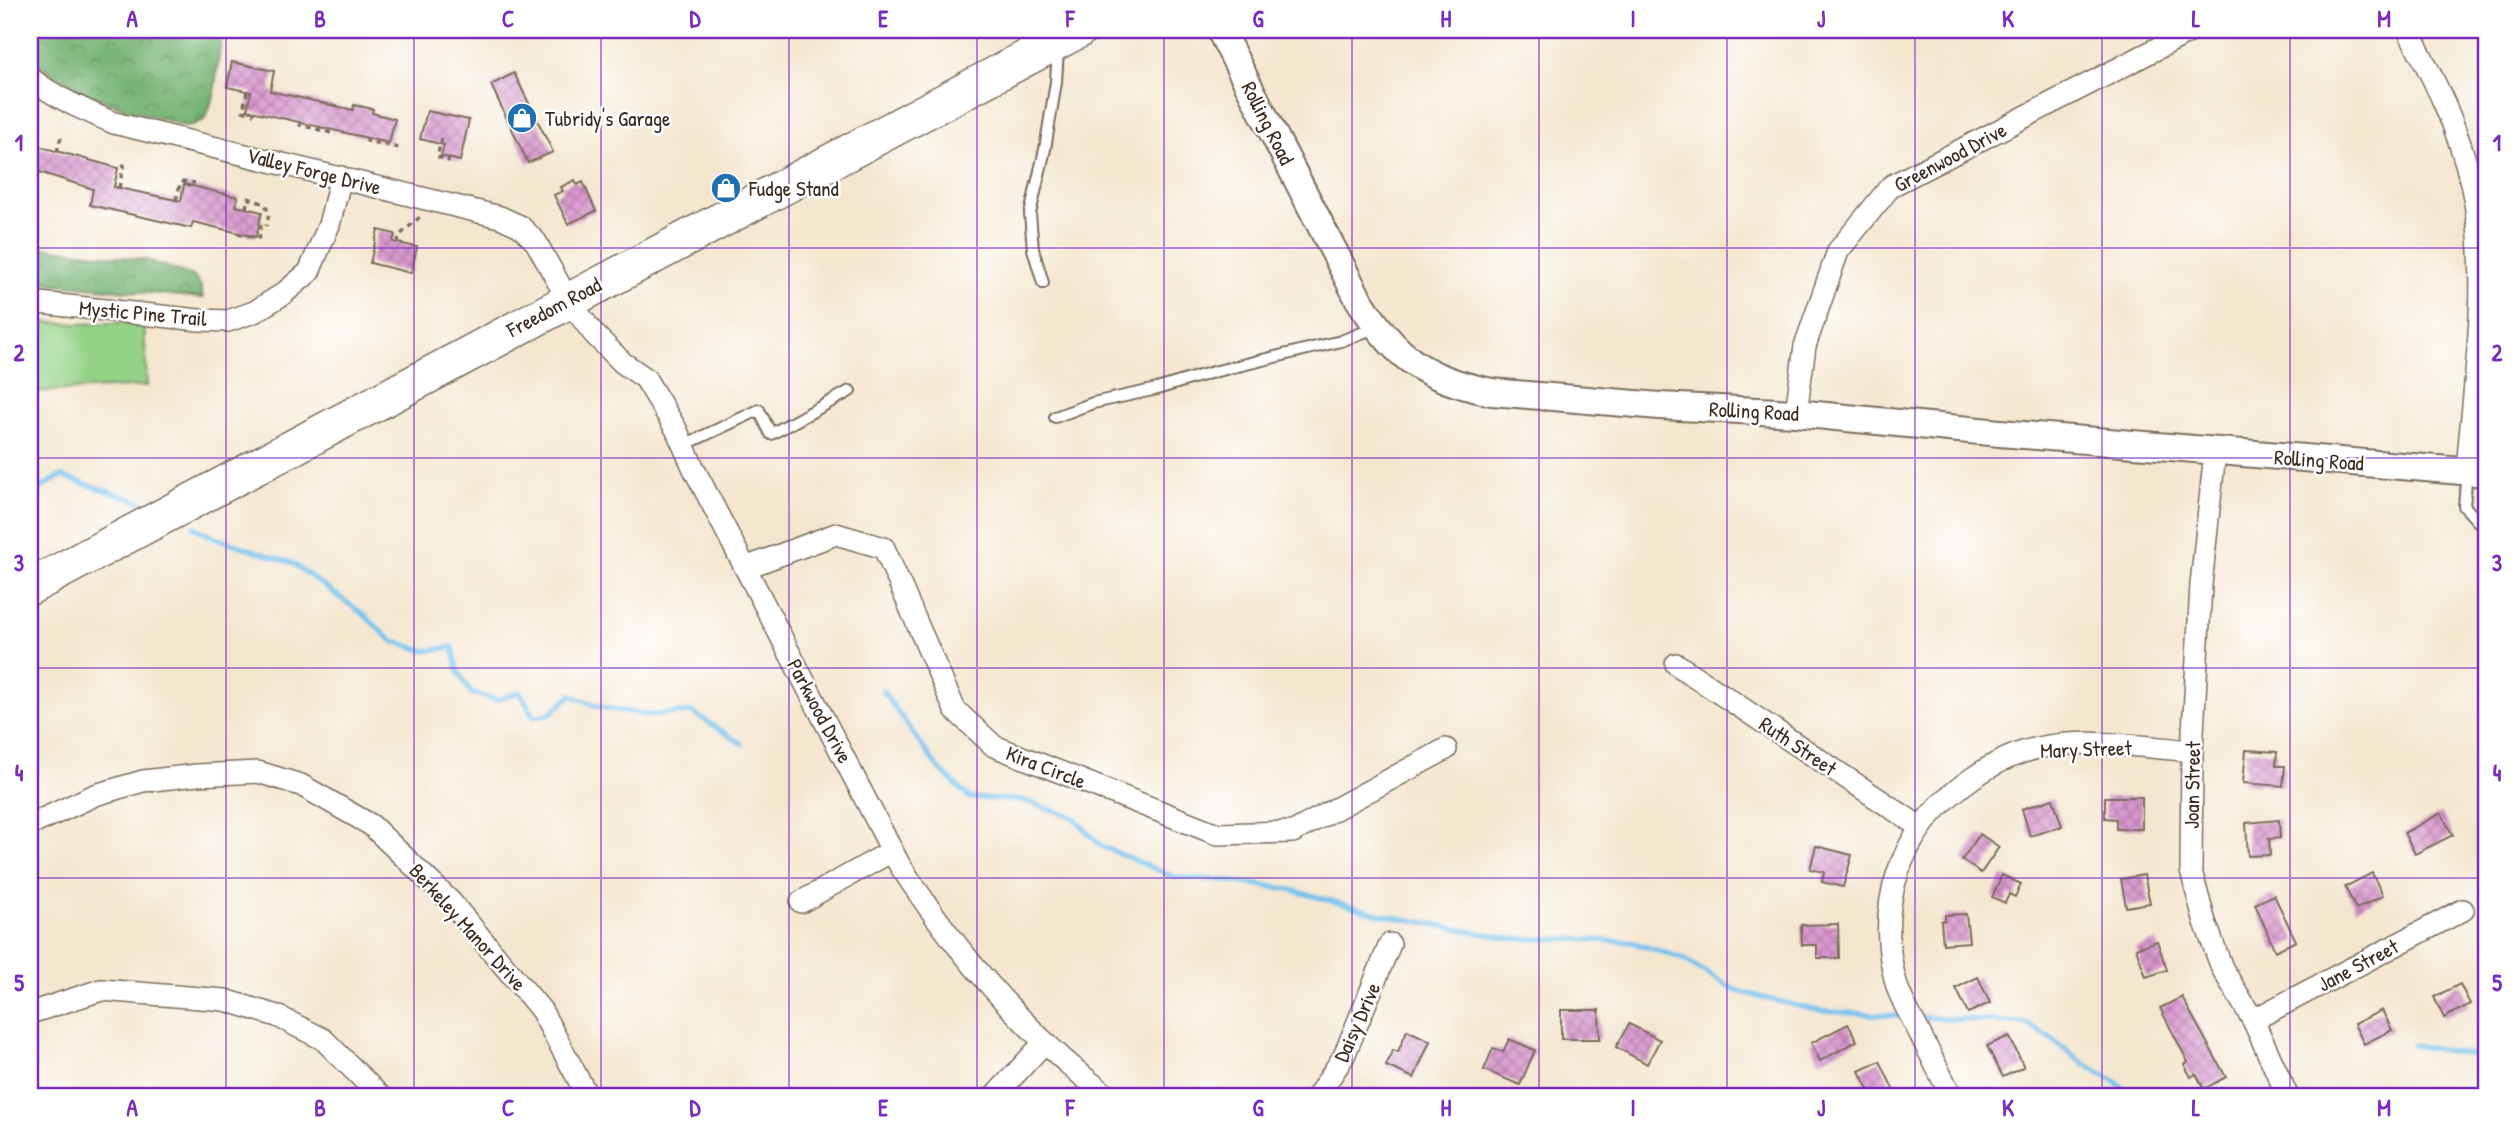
<svg xmlns="http://www.w3.org/2000/svg" width="2516" height="1127" viewBox="0 0 2516 1127" font-family="'Patrick Hand',sans-serif">
  <style>
    .forest { fill: url(#forest-crowns); stroke: #596f49; stroke-width: 2 }
    .park { fill: #94d287; stroke: #687e52; stroke-width: 2 }
    .lines { fill: none; stroke-linecap: round; stroke-linejoin: round }
    .stream { stroke: #70c0eb; stroke-width: 5 }
    .building { fill: url(#building-cross-hatch) }
    .service-casing { stroke: #7c6c5c; stroke-width: 14 }
    .minor-casing { stroke: #7c6c5c; stroke-width: 24 }
    .tertiary-casing { stroke: #7c6c5c; stroke-width: 30 }
    .primary-casing { stroke: #7c6c5c; stroke-width: 38 }
    .path { stroke: #7c6c5c; stroke-width: 3.5; stroke-dasharray: 5 5; stroke-linecap: butt }
    .service { stroke: #fff; stroke-width: 10 }
    .minor { stroke: #fff; stroke-width: 21 }
    .tertiary { stroke: #fff; stroke-width: 26 }
    .primary { stroke: #fff; stroke-width: 35 }
    .grid { fill: none; stroke: #7b2cbf; stroke-width: 2; stroke-opacity: 0.55 }
    .labels { text-anchor: middle; dominant-baseline: central; stroke-width: 5; stroke-linejoin: round; paint-order: stroke }
    .poi-label { font-size: 21px; fill: #3b2a1e; stroke: #fff; text-anchor: start }
    .street-label { font-size: 21px; fill: #3b2a1e; stroke: #fff }
    .neatline { fill: none; stroke: #7b2cbf; stroke-width: 2.5 }
    .grid-label { font-size: 23px; text-anchor: middle; font-weight: bold; fill: #7b2cbf }
  </style>
  <defs>
    <pattern id="forest-crowns" width="20" height="18" patternUnits="userSpaceOnUse" patternTransform="scale(1.75)"><rect width="20" height="18" fill="#77b474"/><path d="M2 6a3 3 0 1 1 6 0M12 15a3 3 0 1 1 6 0" fill="none" stroke="#63935f"/></pattern>
    <pattern id="building-cross-hatch" width="8" height="8" patternUnits="userSpaceOnUse" patternTransform="scale(1.75)"><rect width="8" height="8" fill="#d896cd"/><path d="M0 0l8 8M0 8l8-8" fill="none" stroke="#b07ba6"/></pattern>
  </defs>
  <rect width="100%" height="100%" fill="#fff"/>
  <filter id="ink" filterUnits="userSpaceOnUse"><feTurbulence type="fractalNoise" baseFrequency=".0143" numOctaves="2"/><feDisplacementMap in="SourceGraphic" scale="14" xChannelSelector="R" yChannelSelector="G"/><feConvolveMatrix kernelMatrix="1 2 1 2 8 2 1 2 1" color-interpolation-filters="sRGB"/></filter>
  <filter id="wash" filterUnits="userSpaceOnUse"><feTurbulence type="fractalNoise" baseFrequency=".00686" numOctaves="4" result="noise"/><feDisplacementMap in="SourceGraphic" scale="28" xChannelSelector="R" yChannelSelector="G"/><feGaussianBlur stdDeviation="1.57" result="paint"/><feColorMatrix in="noise" values="0 0 0 0 0 0 0 0 0 0 0 0 0 0 0 0 0 1.4 0 .05"/><feComposite in="paint" operator="in"/></filter>
  <g filter="url(#wash)">
    <rect width="100%" height="100%" fill="#f4e7d0"/>
    <g class="forest">
      <path d="M30 30H222L214 96 204 120C199 122 193 125 188 126 180 126 170 121 162 119 115 108 65 90 30 56Z"/>
      <polygon points="30,246 147,260 193,276 200,285 203,298 55,284 30,279"/>
    </g>
    <polygon class="park" points="30,321 76,324 144,322 147,386 30,392"/>
    <g class="lines">
      <g class="stream">
        <polyline points="30,494 61,476 141,502"/>
        <polyline points="194,527 216,538 292,563 363,614 392,641 426,651 453,647 458,671 471,693 497,700 520,692 534,717 550,714 571,695 600,707 648,715 692,712 742,744"/>
        <polyline points="882,690 938,768 970,798 1022,800 1073,817 1101,846 1174,877 1222,880 1288,889 1379,914 1512,939 1574,939 1631,942 1681,958 1735,990 1764,998 1820,1011 1902,1016"/>
        <polyline points="1919,1017 2024,1023 2048,1036 2083,1063 2115,1081 2134,1097"/>
        <polyline points="2413,1045 2486,1057"/>
      </g>
    </g>
    <g id="blocks">
      <g class="building">
        <polygon points="232,62 274,71 270,91 353,110 354,105 373,109 372,113 395,119 389,143 247,110 251,92 227,87"/>
        <polygon points="514,73 553,152 528,163 491,85"/>
        <polygon points="427,111 469,120 460,161 441,156 444,145 420,139"/>
        <polygon points="38,146 118,168 114,187 181,201 184,184 238,197 236,206 262,212 256,237 193,222 191,228 90,205 93,189 30,169"/>
        <polygon points="575,180 577,185 583,182 596,211 568,224 554,195 563,191 561,187"/>
        <polygon points="378,230 395,234 393,242 417,247 411,273 370,263"/>
        <polygon points="2246,750 2277,752 2276,766 2285,766 2283,786 2243,783"/>
        <polygon points="2105,797 2142,797 2142,829 2116,829 2116,819 2105,818"/>
        <polygon points="2053,799 2062,826 2030,836 2022,809"/>
        <polygon points="2441,813 2453,835 2415,854 2404,833"/>
        <polygon points="2279,820 2280,838 2269,839 2270,855 2248,856 2246,823"/>
        <polygon points="1980,834 1999,847 1981,873 1962,860"/>
        <polygon points="1816,846 1852,855 1843,887 1822,882 1824,872 1810,869"/>
        <polygon points="2372,873 2383,896 2356,909 2345,887"/>
        <polygon points="2002,875 2021,884 2015,897 2009,894 2005,903 1992,897"/>
        <polygon points="2144,875 2150,903 2126,907 2121,879"/>
        <polygon points="2274,895 2296,941 2275,951 2255,904"/>
        <polygon points="1966,914 1969,942 1943,944 1941,921 1945,920 1945,915"/>
        <polygon points="1838,924 1839,958 1817,958 1817,945 1802,945 1801,925"/>
        <polygon points="2157,941 2167,970 2146,977 2136,948"/>
        <polygon points="1978,977 1990,1003 1968,1013 1956,988"/>
        <polygon points="2460,984 2470,1004 2444,1018 2434,997"/>
        <polygon points="2182,997 2226,1077 2204,1089 2196,1074 2191,1077 2184,1064 2188,1062 2160,1008"/>
        <polygon points="1561,1010 1599,1010 1600,1039 1561,1039"/>
        <polygon points="2382,1010 2392,1030 2364,1044 2354,1024"/>
        <polygon points="1629,1024 1660,1040 1647,1064 1616,1047"/>
        <polygon points="1848,1024 1857,1041 1820,1061 1811,1043"/>
        <polygon points="1407,1030 1430,1041 1414,1078 1386,1066 1393,1050 1398,1052"/>
        <polygon points="2009,1036 2024,1067 2003,1077 1987,1046"/>
        <polygon points="1509,1039 1535,1050 1520,1085 1484,1070 1493,1048 1503,1052"/>
        <polygon points="1880,1061 1895,1093 1886,1097 1872,1097 1859,1071"/>
      </g>
    </g>
  </g>
  <g filter="url(#ink)">
    <use href="#blocks" fill-opacity="0" stroke="#7c6c5c" stroke-width="2"/>
    <g class="lines">
      <g class="service-casing">
        <g id="service">
          <polyline points="1043,283 1033,249 1030,214 1045,149 1056,82 1058,49"/>
          <polyline points="1055,417 1093,403 1157,389 1213,372 1341,341 1377,327"/>
          <polyline points="684,445 759,410 771,434 850,391"/>
          <polyline points="2467,471 2464,506 2486,530"/>
        </g>
      </g>
      <g class="minor-casing">
        <g id="minor">
          <path d="M2408 30C2434 79 2459 129 2471 183 2492 272 2474 381 2467 471"/>
          <path d="M30 78C56 98 84 110 114 123L500 217 520 226 536 242 568 300 594 334 623 363 645 378 676 429 694 469 899 864C957 953 1024 1033 1109 1097"/>
          <polyline points="30,302 199,320 228,321 254,312 283,294 309,272 329,225 341,177"/>
          <polyline points="1796,413 1805,346 1838,251 1891,186 2193,30"/>
          <polyline points="2215,452 2201,585 2192,751 2191,871 2205,922 2222,968 2253,1020 2288,1097"/>
          <polyline points="745,568 836,534 884,548 955,710 994,746 1217,834 1293,832 1446,749"/>
          <polyline points="1676,664 1920,827"/>
          <polyline points="30,825 95,795 143,781 197,775 258,772 301,785 371,825 450,901 541,1010 588,1097"/>
          <polyline points="801,902 892,851"/>
          <polyline points="30,1013 101,990 225,1000 277,1016 323,1039 381,1097"/>
          <polyline points="2253,1020 2463,910"/>
          <polyline points="994,1097 1043,1044"/>
          <polyline points="1317,1097 1344,1056 1390,944"/>
          <path d="M1952 1097C1940 1074 1928 1050 1916 1026 1909 1013 1900 998 1896 983 1875 906 1899 833 1963 785 1988 766 2016 751 2048 746 2093 739 2147 747 2192 751"/>
        </g>
      </g>
      <g class="tertiary-casing">
        <path id="tertiary" d="M1220 30 1358 298C1395 357 1423 379 1492 392L1660 406 1796 413 2000 433 2486 473"/>
      </g>
      <g class="primary-casing">
        <polyline id="primary" points="30,587 1079,30"/>
      </g>
      <g class="path">
        <polyline points="247,91 243,111 254,114"/>
        <polyline points="301,122 300,125 336,134"/>
        <polyline points="367,138 367,141 399,148"/>
        <polyline points="442,138 437,157 450,161"/>
        <polyline points="57,152 62,134"/>
        <polyline points="119,188 125,159"/>
        <polyline points="176,200 181,181 195,183"/>
        <polyline points="246,208 248,198 265,204 269,214 266,226"/>
        <polyline points="238,234 259,238 261,225"/>
        <polyline points="398,243 399,236 421,216"/>
      </g>
      <use href="#service" class="service"/>
      <use href="#minor" class="minor"/>
      <use href="#tertiary" class="tertiary"/>
      <use href="#primary" class="primary"/>
    </g>
  </g>
  <path class="grid" d="M226 30V1097M414 30V1097M601 30V1097M789 30V1097M977 30V1097M1164 30V1097M1352 30V1097M1539 30V1097M1727 30V1097M1915 30V1097M2102 30V1097M2290 30V1097M30 248H2486M30 458H2486M30 668H2486M30 878H2486"/>
  <defs>
    <g id="shop-disc" transform="scale(1.575)"><circle r="9.5" fill="#1f6fb2" stroke="#fff"/><path d="M-5-2.5h2.3a2.7 3.5 0 0 1 5.4 0H5L5.5 6h-11ZM-1.5-2.5h3a1.5 2.3 0 0 0-3 0Z" fill="#fff"/></g>
  </defs>
  <g fill-rule="evenodd">
    <use href="#shop-disc" x="522" y="118"/>
    <use href="#shop-disc" x="726" y="188"/>
  </g>
  <g class="labels">
    <g class="poi-label">
      <text x="545" y="118">Tubridy's Garage</text>
      <text x="749" y="188">Fudge Stand</text>
    </g>
    <g class="street-label">
      <text transform="translate(1268 123) rotate(63)">Rolling Road</text>
      <text transform="translate(1950 157) rotate(-28)">Greenwood Drive</text>
      <text transform="translate(314 171) rotate(14)">Valley Forge Drive</text>
      <text transform="translate(554 307) rotate(-28)">Freedom Road</text>
      <text transform="translate(143 313) rotate(5)">Mystic Pine Trail</text>
      <text transform="translate(1754 411) rotate(3)">Rolling Road</text>
      <text transform="translate(2319 460) rotate(4)">Rolling Road</text>
      <text transform="translate(820 711) rotate(62)">Parkwood Drive</text>
      <text transform="translate(1798 746) rotate(34)">Ruth Street</text>
      <text transform="translate(2086 749) rotate(-2)">Mary Street</text>
      <text transform="translate(1046 767) rotate(21)">Kira Circle</text>
      <text transform="translate(2192 785) rotate(-89)">Joan Street</text>
      <text transform="translate(468 927) rotate(48)">Berkeley Manor Drive</text>
      <text transform="translate(2358 965) rotate(-28)">Jane Street</text>
      <text transform="translate(1357 1022) rotate(-66)">Daisy Drive</text>
    </g>
  </g>
  <rect width="2516" height="1127" fill="none" stroke="#fff" stroke-width="77"/>
  <rect x="38" y="38" width="2440" height="1050" class="neatline"/>
  <g class="grid-label">
    <text x="132" y="27">A</text>
    <text x="320" y="27">B</text>
    <text x="508" y="27">C</text>
    <text x="695" y="27">D</text>
    <text x="883" y="27">E</text>
    <text x="1070" y="27">F</text>
    <text x="1258" y="27">G</text>
    <text x="1446" y="27">H</text>
    <text x="1633" y="27">I</text>
    <text x="1821" y="27">J</text>
    <text x="2008" y="27">K</text>
    <text x="2196" y="27">L</text>
    <text x="2384" y="27">M</text>
    <text x="19" y="151">1</text>
    <text x="2497" y="151">1</text>
    <text x="19" y="361">2</text>
    <text x="2497" y="361">2</text>
    <text x="19" y="571">3</text>
    <text x="2497" y="571">3</text>
    <text x="19" y="781">4</text>
    <text x="2497" y="781">4</text>
    <text x="19" y="991">5</text>
    <text x="2497" y="991">5</text>
    <text x="132" y="1116">A</text>
    <text x="320" y="1116">B</text>
    <text x="508" y="1116">C</text>
    <text x="695" y="1116">D</text>
    <text x="883" y="1116">E</text>
    <text x="1070" y="1116">F</text>
    <text x="1258" y="1116">G</text>
    <text x="1446" y="1116">H</text>
    <text x="1633" y="1116">I</text>
    <text x="1821" y="1116">J</text>
    <text x="2008" y="1116">K</text>
    <text x="2196" y="1116">L</text>
    <text x="2384" y="1116">M</text>
  </g>
</svg>
